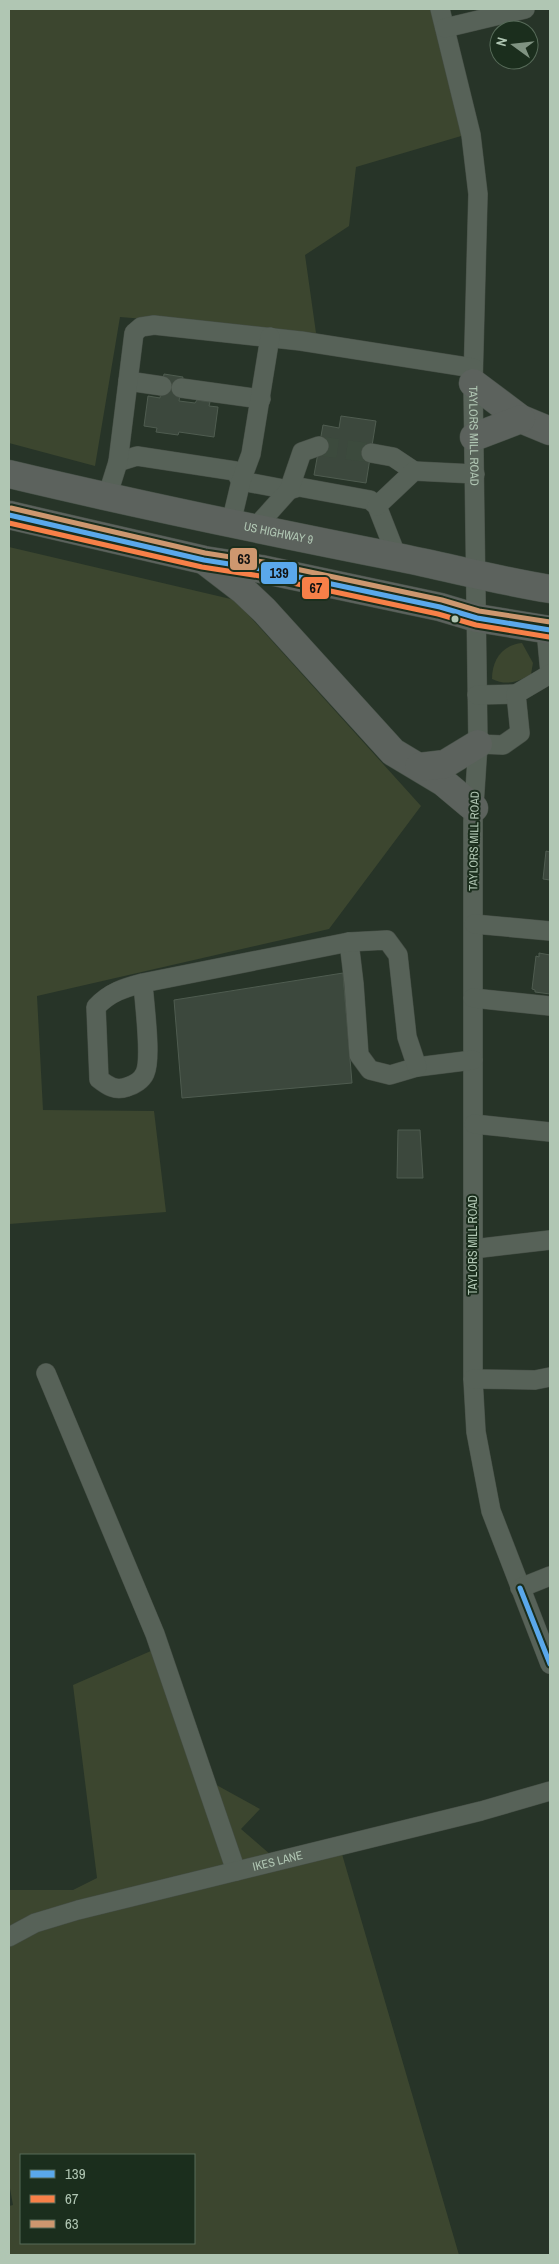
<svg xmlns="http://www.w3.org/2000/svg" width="559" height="2264" viewBox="0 0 559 2264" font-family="'Archivo Narrow',sans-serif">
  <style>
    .green { fill: #3c462f; fill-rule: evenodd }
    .building { fill: #3c483d; stroke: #4f5c50 }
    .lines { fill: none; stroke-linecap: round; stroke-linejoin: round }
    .minor-tunnel { stroke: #3c4a3d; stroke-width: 19; stroke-dasharray: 19 9; stroke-linecap: butt }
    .minor-casing { stroke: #454e45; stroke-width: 20 }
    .highway-casing { stroke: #444f45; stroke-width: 29 }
    .minor { stroke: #576258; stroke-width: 19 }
    .highway { stroke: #5c625d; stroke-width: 28 }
    .bus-1-casing { stroke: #1b2e1d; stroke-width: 9 }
    .bus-2-casing { stroke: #1b2e1d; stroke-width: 9 }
    .bus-3-casing { stroke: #1b2e1d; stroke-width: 9 }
    .bus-1 { stroke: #5aa8eb; stroke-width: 5 }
    .bus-2 { stroke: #f78048; stroke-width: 5 }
    .bus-3 { stroke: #cd976f; stroke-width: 5 }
    .bus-dot { fill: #b0c6b3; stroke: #1b2e1d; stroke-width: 2 }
    .labels { text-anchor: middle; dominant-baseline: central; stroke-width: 4; stroke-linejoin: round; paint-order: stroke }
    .street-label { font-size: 12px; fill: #b0c6b3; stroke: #1b2e1d }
    .line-badge { stroke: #1b2e1d; stroke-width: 2 }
    .pale-badge-label { font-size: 14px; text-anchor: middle; font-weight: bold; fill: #111 }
  </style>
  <rect width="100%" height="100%" fill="#273428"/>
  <g class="green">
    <polygon points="9,9 445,9 468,134 356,167 349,226 305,255 316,333 120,317 95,466 9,443"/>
    <polygon points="9,547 235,600 421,806 329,929 37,996 43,1110 154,1111 166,1212 9,1224"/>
    <path d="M522 643 533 663 531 674C519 682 506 686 492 679 492 660 502 645 522 643Z"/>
    <path d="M160 1647 211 1782 260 1809 241 1829 271 1855 337 1837 459 2255H9V2206L13 2205 9 2183V1890H73L97 1878 73 1685ZM21 2155H194V2243H21Z"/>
  </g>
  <g class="building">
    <polygon points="164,374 183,377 179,401 195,403 197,400 210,402 209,406 218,407 214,437 179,432 178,435 156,432 157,428 144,426 148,396 160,398"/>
    <polygon points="341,416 376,421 366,483 314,475 323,425 339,428"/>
    <polygon points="546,851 550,852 550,880 543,879"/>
    <polygon points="539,953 550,955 550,994 535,992 535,990 532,989 536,956 539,957"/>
    <polygon points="343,973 352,1083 182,1098 174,1000"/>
    <polygon points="398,1130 420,1130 423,1178 397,1178"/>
  </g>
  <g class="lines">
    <polyline class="minor-tunnel" points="319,446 371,453"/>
    <g class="minor-casing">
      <g id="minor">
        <path id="s1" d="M440 9 471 135 478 194 473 383 478 744 473 821V1379L476 1432 491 1511 550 1664"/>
        <polyline points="445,28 525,9"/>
        <polyline points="128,381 162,386"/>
        <polyline points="181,388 261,399"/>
        <polyline points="371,453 393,457 414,471"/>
        <polyline points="118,462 137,456 235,471 241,481 289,490 299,487 370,500 377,506 397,557"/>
        <polyline points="107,497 118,462 134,333 141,327 154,325 301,341 473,368"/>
        <polyline points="377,506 414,471 475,474"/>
        <polyline points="231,523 241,481 251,454 270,337"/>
        <polyline points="255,528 289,490 302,452 319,446"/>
        <polyline points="546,630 550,673"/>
        <polyline points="477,695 516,694"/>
        <polyline points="478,744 503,745 520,733 516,694 550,674"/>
        <polyline points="474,924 550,931"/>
        <polyline points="349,942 354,984 359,1055 370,1070 390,1075 417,1067 473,1060"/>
        <path d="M143 983C144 1002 152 1058 145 1073 142 1080 134 1085 127 1087 115 1091 108 1086 99 1079L96 1007C110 992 124 988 143 983L349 942 387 940 398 955 407 1037 417 1067"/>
        <polyline points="473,998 550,1006"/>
        <polyline points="474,1124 550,1132"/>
        <polyline points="473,1249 550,1240"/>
        <polyline points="46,1373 155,1634 236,1871"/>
        <polyline points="473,1379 535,1380 550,1377"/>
        <polyline points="520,1588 550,1576"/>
        <path id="s2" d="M9 1937 35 1923 78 1910 481 1811 550 1791"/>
      </g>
    </g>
    <g class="highway-casing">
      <g id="highway">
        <polyline points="473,383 521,419 550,431"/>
        <polyline points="474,437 521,419"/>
        <path id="s3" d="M9 474C139 505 270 532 402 558 451 568 500 581 550 589"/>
        <polyline points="9,515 204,560 261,569 440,607 477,618 550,630"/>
        <polyline points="205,561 244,591 264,610 393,752 443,782 474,808"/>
        <polyline points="419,767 445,764 478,744"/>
      </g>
    </g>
    <use href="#minor" class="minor"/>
    <use href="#highway" class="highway"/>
    <g class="bus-1-casing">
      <g id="bus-1">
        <polyline points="9,515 204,560 261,569 440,607 477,618 550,630"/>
        <polyline points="520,1588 550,1664"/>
      </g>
    </g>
    <g class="bus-2-casing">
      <polyline id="bus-2" points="9,523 202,567 260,576 438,614 476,625 549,637"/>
    </g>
    <g class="bus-3-casing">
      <polyline id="bus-3" points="11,508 205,553 263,562 442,600 479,611 550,622"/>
    </g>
    <use href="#bus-1" class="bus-1"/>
    <use href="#bus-2" class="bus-2"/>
    <use href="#bus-3" class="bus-3"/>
  </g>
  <circle class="bus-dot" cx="455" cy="619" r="4.5"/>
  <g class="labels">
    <g class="street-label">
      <text stroke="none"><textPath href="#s1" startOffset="431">TAYLORS MILL ROAD</textPath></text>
      <text stroke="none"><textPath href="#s3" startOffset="276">US HIGHWAY 9</textPath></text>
      <text transform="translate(474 841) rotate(-89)">TAYLORS MILL ROAD</text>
      <text transform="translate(473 1245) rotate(-90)">TAYLORS MILL ROAD</text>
      <text stroke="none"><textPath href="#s2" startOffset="280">IKES LANE</textPath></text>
    </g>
  </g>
  <g class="line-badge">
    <rect x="229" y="547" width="29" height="24" rx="5" fill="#cd976f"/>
    <rect x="260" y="561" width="38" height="24" rx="5" fill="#5aa8eb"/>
    <rect x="301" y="576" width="29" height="24" rx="5" fill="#f78048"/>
  </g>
  <g class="pale-badge-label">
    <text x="244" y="564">63</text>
    <text x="279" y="578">139</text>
    <text x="316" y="593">67</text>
  </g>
  <rect width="559" height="2264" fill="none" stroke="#b0c6b3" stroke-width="20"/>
  <rect x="20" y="2154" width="175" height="90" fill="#1b2e1d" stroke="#576b59"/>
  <rect x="30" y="2170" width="25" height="8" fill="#5aa8eb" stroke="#576b59"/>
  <text x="65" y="2179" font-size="15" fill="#b0c6b3">139</text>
  <rect x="30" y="2195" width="25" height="8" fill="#f78048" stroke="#576b59"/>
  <text x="65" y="2204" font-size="15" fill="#b0c6b3">67</text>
  <rect x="30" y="2220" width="25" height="8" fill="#cd976f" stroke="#576b59"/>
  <text x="65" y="2229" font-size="15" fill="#b0c6b3">63</text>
  <g transform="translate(514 45) rotate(285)"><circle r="24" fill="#1b2e1d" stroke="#576b59"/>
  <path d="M0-4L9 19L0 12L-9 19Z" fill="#809382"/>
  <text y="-8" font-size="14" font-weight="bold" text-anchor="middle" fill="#b0c6b3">N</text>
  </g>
</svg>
